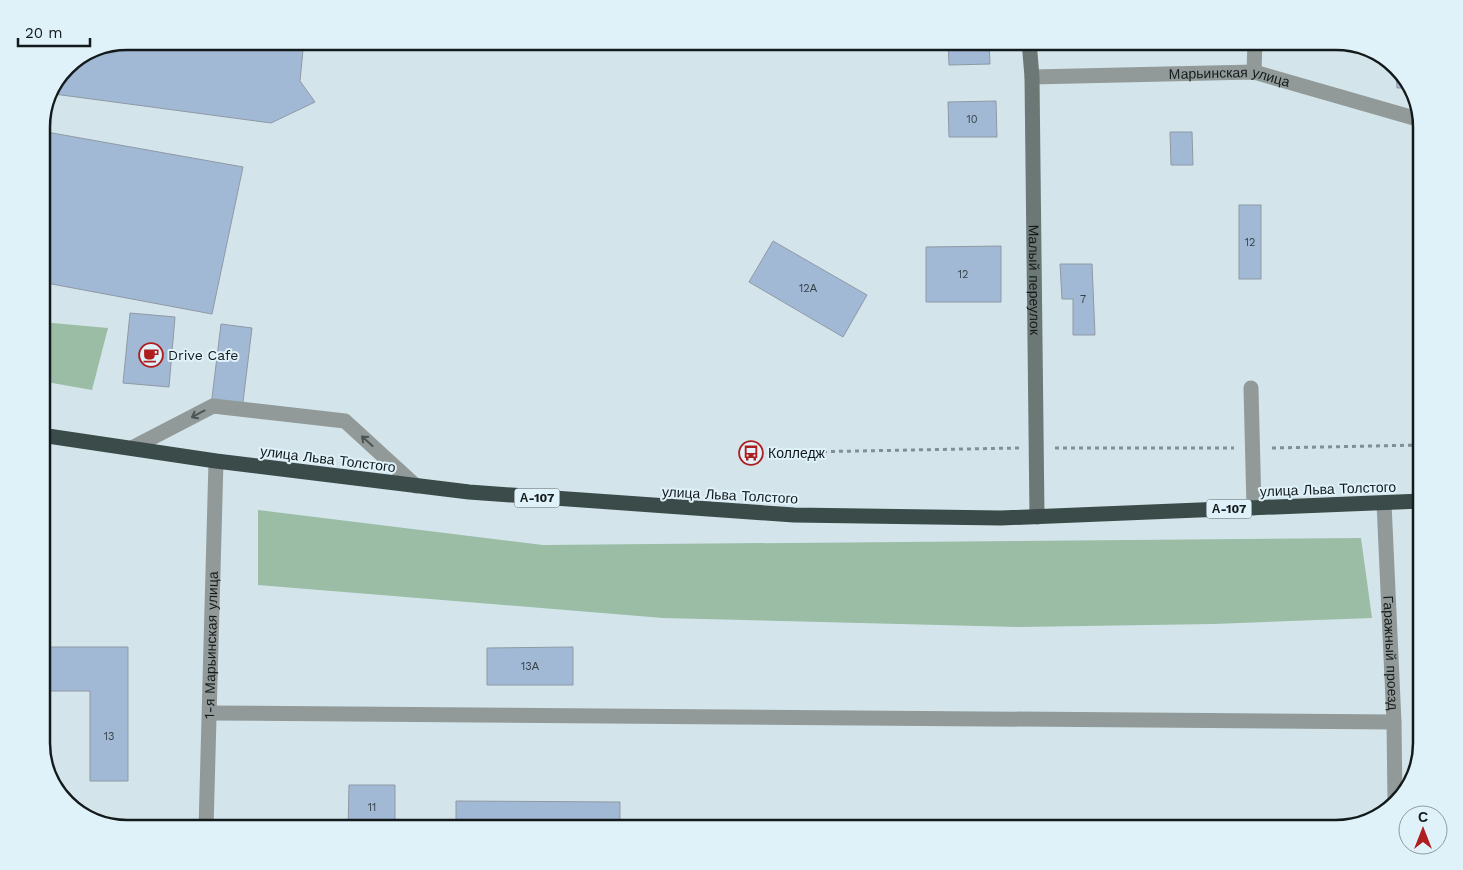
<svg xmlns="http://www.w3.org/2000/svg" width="1463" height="870" viewBox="0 0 1463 870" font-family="'Work Sans',sans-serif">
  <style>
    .forest { fill: #9bbca5 }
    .building { fill: #a2b9d5; stroke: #8f99a5 }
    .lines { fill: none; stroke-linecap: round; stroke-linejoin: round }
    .path { stroke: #828f93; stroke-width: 3; stroke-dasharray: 4 4; stroke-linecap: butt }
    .lane { stroke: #929a99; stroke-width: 15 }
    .street { stroke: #929a99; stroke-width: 15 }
    .secondary { stroke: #6c7876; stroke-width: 15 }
    .highway { stroke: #3b4b49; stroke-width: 15 }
    .oneway { stroke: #4c5454 }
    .labels { text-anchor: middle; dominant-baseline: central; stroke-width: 4; stroke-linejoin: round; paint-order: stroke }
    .number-label { font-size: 11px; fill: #37424a }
    .shield { fill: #e0f2f9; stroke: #505b5e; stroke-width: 1 }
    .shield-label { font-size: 12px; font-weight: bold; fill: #131a1c }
    .street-label { font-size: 14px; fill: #131a1c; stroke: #e0f2f9 }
    .poi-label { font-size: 14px; fill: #131a1c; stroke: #e0f2f9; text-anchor: start }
    .rim { fill: none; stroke: #131a1c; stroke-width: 2.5 }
  </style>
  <rect width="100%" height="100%" fill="#d3e5eb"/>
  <g class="forest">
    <polygon points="41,322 108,328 92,390 41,381"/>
    <polygon points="258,510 543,545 1361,538 1372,618 1214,624 1019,627 663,618 258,585"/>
  </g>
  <g class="building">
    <polygon points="127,41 293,41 303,50 300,81 315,102 271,123 54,94 67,66 94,48"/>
    <polygon points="948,41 989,41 990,64 949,65"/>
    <polygon points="1396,70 1410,84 1411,88 1397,88"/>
    <polygon points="996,101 997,137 949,137 948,102"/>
    <polygon points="41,131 243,167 212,314 41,282"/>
    <polygon points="1170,132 1192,132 1193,165 1171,165"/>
    <rect x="1239" y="205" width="22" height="74"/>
    <polygon points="773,241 867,295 843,337 749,282"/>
    <polygon points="1001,246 1001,302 926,302 926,247"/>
    <polygon points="1060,264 1092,264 1095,335 1073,335 1073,299 1062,299"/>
    <polygon points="130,313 175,317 169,387 123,383"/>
    <polygon points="221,324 252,328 242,410 211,406"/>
    <polygon points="41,647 128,647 128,781 90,781 90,691 41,691"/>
    <polygon points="573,647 573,685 487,685 487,648"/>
    <polygon points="349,785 395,785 395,829 348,829"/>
    <polygon points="456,801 620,802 620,829 456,829"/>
  </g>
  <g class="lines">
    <g class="path">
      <polyline points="1055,448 1234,448"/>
      <polyline points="1272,448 1422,445"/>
      <polyline points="751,453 1019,448"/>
    </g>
    <g class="lane">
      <polyline points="1251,388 1254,508"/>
      <polyline points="132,448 213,406 345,421 416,486"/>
      <polyline points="211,713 1394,722"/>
    </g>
    <g class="street">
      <polyline points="1254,72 1255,41"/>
      <path id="s1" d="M1032 77 1254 72 1421 120"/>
      <path id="s2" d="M1384 503 1394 722 1395 802"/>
      <path id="s3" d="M206 829 216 461"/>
    </g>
    <path class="secondary" id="s4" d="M1029 41 1032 77 1037 517"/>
    <polyline class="highway" points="41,435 216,461 469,492 794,515 1001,518 1422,501"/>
  </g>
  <defs><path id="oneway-shaft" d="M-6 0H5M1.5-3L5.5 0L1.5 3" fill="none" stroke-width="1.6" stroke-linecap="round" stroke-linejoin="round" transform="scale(1.25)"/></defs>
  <g class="oneway">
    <use href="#oneway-shaft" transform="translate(198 414) rotate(152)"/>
    <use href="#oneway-shaft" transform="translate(367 441) rotate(-138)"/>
  </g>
  <defs>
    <g id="cafe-ring" transform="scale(1.25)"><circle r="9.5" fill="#e0f2f9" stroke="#af1d1e" stroke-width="1.5"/><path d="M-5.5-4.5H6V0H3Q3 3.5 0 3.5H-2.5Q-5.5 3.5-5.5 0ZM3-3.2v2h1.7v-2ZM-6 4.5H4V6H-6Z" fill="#af1d1e"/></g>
    <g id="bus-ring" transform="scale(1.25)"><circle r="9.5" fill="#e0f2f9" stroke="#af1d1e" stroke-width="1.5"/><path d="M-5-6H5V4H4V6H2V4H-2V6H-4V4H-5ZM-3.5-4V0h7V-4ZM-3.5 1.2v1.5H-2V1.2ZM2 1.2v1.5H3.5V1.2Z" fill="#af1d1e"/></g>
  </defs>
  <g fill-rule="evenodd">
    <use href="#cafe-ring" x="151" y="355"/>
    <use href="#bus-ring" x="751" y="453"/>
  </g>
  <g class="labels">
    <g class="number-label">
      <text x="972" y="119">10</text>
      <text x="1250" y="242">12</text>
      <text x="963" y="274">12</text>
      <text x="808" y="288">12А</text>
      <text x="1083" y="299">7</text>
      <text x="530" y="666">13А</text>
      <text x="109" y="736">13</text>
      <text x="372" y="807">11</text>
    </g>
    <g class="shield">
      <rect x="514.5" y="488.5" width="45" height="19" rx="4"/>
      <rect x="1206.5" y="499.5" width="45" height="19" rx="4"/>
    </g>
    <g class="shield-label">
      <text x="537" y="498">А-107</text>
      <text x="1229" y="509">А-107</text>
    </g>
    <g class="street-label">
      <text stroke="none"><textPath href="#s1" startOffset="198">Марьинская улица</textPath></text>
      <text stroke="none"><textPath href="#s4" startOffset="239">Малый переулок</textPath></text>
      <text transform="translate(328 459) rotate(7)">улица Льва Толстого</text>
      <text transform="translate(1328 489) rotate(-2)">улица Льва Толстого</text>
      <text transform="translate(730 495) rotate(3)">улица Льва Толстого</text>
      <text stroke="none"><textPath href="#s3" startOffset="184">1-я Марьинская улица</textPath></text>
      <text stroke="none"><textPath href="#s2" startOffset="150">Гаражный проезд</textPath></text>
    </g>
    <g class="poi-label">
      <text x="168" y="355">Drive Cafe</text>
      <text x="768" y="453">Колледж</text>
    </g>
  </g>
  <path d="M0 0H1463V870H0ZM127 50H1336A77 77 0 0 1 1413 127V743A77 77 0 0 1 1336 820H127A77 77 0 0 1 50 743V127A77 77 0 0 1 127 50Z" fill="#e0f2f9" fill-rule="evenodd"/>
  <path class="rim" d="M127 50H1336A77 77 0 0 1 1413 127V743A77 77 0 0 1 1336 820H127A77 77 0 0 1 50 743V127A77 77 0 0 1 127 50Z"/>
  <g transform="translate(1423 830)"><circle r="24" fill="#e0f2f9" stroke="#8e9ca1"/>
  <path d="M0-4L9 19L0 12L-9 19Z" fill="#af1d1e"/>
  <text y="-8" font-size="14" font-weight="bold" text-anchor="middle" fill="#131a1c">С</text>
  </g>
  <path d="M18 38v8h72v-8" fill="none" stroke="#131a1c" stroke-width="2.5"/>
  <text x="25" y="38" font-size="15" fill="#131a1c" stroke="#e0f2f9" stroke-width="4" paint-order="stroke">20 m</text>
</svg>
